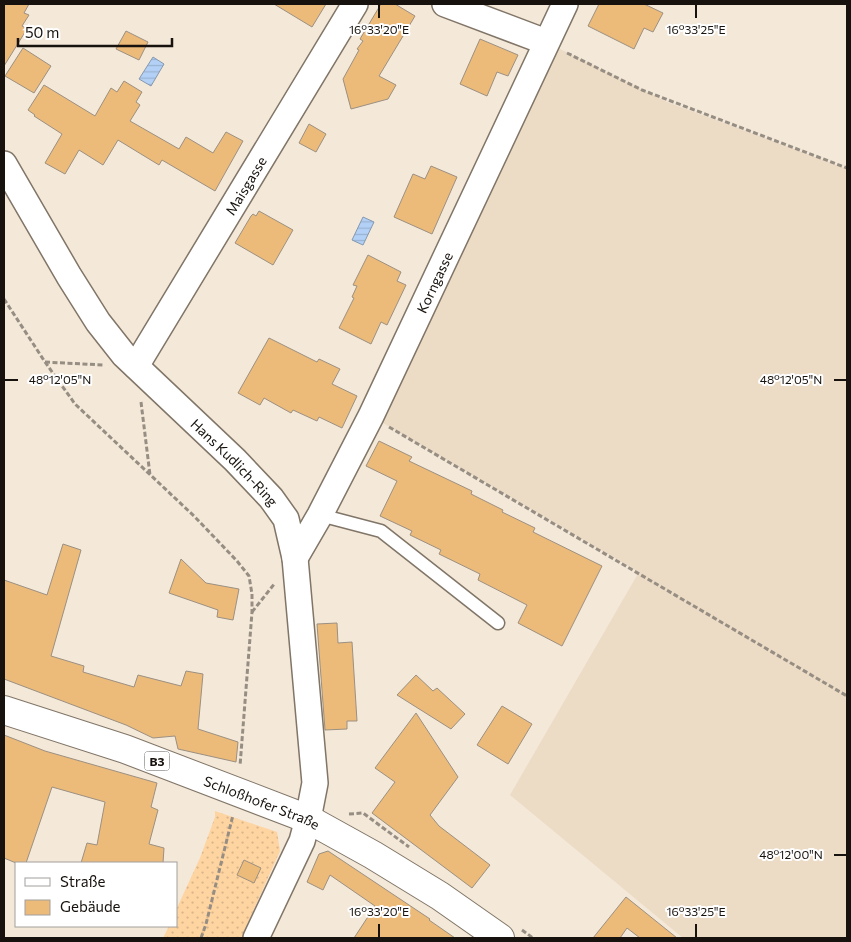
<svg xmlns="http://www.w3.org/2000/svg" width="851" height="942" viewBox="0 0 851 942" font-family="Commissioner,sans-serif">
  <style>
    .built { fill: #ecdbc5 }
    .grass { fill: url(#grass-dots) }
    .water { fill: url(#water-rules); stroke: #8498b0 }
    .building { fill: #ecba79; stroke: #9c9082 }
    .lines { fill: none; stroke-linecap: round; stroke-linejoin: round }
    .service-casing { stroke: #807567; stroke-width: 15 }
    .minor-casing { stroke: #807567; stroke-width: 28 }
    .primary-casing { stroke: #807567; stroke-width: 30 }
    .path { stroke: #978e83; stroke-width: 3; stroke-dasharray: 5 2.5; stroke-linecap: butt }
    .service { stroke: #fff; stroke-width: 12 }
    .minor { stroke: #fff; stroke-width: 25 }
    .primary { stroke: #fff; stroke-width: 28 }
    .ticks { fill: none; stroke: #17120d; stroke-width: 2 }
    .labels { text-anchor: middle; dominant-baseline: central; stroke-width: 4; stroke-linejoin: round; paint-order: stroke }
    .shield { fill: #fff; stroke: #5d5956; stroke-width: 1 }
    .shield-label { font-size: 12px; font-weight: bold; fill: #17120d }
    .street-label { font-size: 14px; fill: #17120d; stroke: #fff }
    .ticks-label { font-size: 12px; text-anchor: middle; fill: #17120d; stroke: #fff; stroke-width: 4; stroke-linejoin: round; paint-order: stroke }
  </style>
  <defs>
    <pattern id="grass-dots" width="8" height="8" patternUnits="userSpaceOnUse" patternTransform="scale(1.25)"><rect width="8" height="8" fill="#fed4a1"/><path d="M2 2h.1M6 6h.1" fill="none" stroke="#d9b589" stroke-width="1.8" stroke-linecap="round"/></pattern>
    <pattern id="water-rules" width="6" height="5" patternUnits="userSpaceOnUse" patternTransform="scale(1.25)"><rect width="6" height="5" fill="#b3d1f6"/><path d="M0 2.5h6" fill="none" stroke="#99b2d2"/></pattern>
  </defs>
  <rect width="100%" height="100%" fill="#f4e8d8"/>
  <polygon class="built" points="546,42 667,102 847,169 847,938 683,938 510,795 639,572 371,416"/>
  <polygon class="grass" points="215,811 277,832 280,851 241,938 163,938 169,926 176,926 176,910 200,858 215,817"/>
  <g class="water">
    <polygon points="153,57 164,64 151,86 139,79"/>
    <polygon points="363,217 374,222 363,245 352,240"/>
  </g>
  <g class="building">
    <polygon points="4,4 29,4 24,13 29,15 22,26 27,29 4,66"/>
    <polygon points="274,4 326,4 312,27"/>
    <polygon points="381,4 395,4 415,16 379,76 396,85 388,99 351,109 343,79 359,50 357,49 363,41 360,39"/>
    <polygon points="599,4 644,4 663,13 653,32 644,28 634,49 588,26"/>
    <polygon points="126,31 148,42 139,60 116,49"/>
    <polygon points="480,39 518,55 508,76 497,72 487,96 460,84"/>
    <polygon points="23,48 51,66 34,93 5,76"/>
    <polygon points="124,81 142,92 136,102 140,105 130,121 179,149 186,137 213,153 226,132 243,141 215,191 162,160 159,165 118,140 103,165 79,150 65,174 45,163 62,134 34,116 35,115 28,110 44,85 95,116 111,88 117,92"/>
    <polygon points="309,124 326,134 316,152 299,143"/>
    <polygon points="431,166 457,177 432,234 394,217 413,174 425,179"/>
    <polygon points="259,211 293,230 273,265 235,243 251,216 253,214 256,216"/>
    <polygon points="368,255 401,272 397,281 406,285 387,325 381,322 371,344 339,328 354,298 352,297 357,286 353,285"/>
    <polygon points="269,338 317,362 319,359 340,369 332,384 357,396 342,428 319,417 317,421 293,410 291,413 264,398 260,405 238,393"/>
    <polygon points="379,441 412,457 409,461 472,491 471,494 503,510 502,512 535,528 533,532 602,566 562,646 518,623 527,605 478,580 480,574 439,554 441,550 410,535 412,531 380,516 397,481 366,466"/>
    <polygon points="63,544 81,550 51,656 84,666 83,672 134,687 138,675 181,686 186,671 203,674 198,729 238,742 236,762 178,749 175,736 153,738 126,725 4,679 4,580 47,595"/>
    <polygon points="181,559 206,583 239,589 233,620 217,617 218,610 169,593"/>
    <polygon points="337,623 338,643 352,642 357,721 347,721 347,729 325,730 317,624"/>
    <polygon points="416,675 433,691 437,688 465,714 451,729 397,695"/>
    <polygon points="502,706 532,724 508,764 477,745"/>
    <polygon points="416,713 458,777 430,815 439,826 490,865 472,888 372,813 395,782 375,768"/>
    <polygon points="4,735 45,751 157,783 151,807 158,810 149,844 164,848 163,863 81,863 87,843 97,845 105,802 52,787 26,863 16,863 4,858"/>
    <polygon points="328,851 430,919 429,920 455,938 354,938 375,906 330,875 323,890 307,882 319,854"/>
    <polygon points="244,860 261,868 254,883 237,875"/>
    <polygon points="626,897 677,938 640,938 627,928 620,938 593,938"/>
  </g>
  <g class="lines">
    <g class="service-casing">
      <polyline id="service" points="320,515 381,531 498,623"/>
    </g>
    <g class="minor-casing">
      <g id="minor">
        <polyline points="445,4 546,42"/>
        <path id="s1" d="M4 164 69 276 98 322 124 355 235 460 271 498 286 519 295 558 315 783 308 819 302 841 256 938"/>
        <path id="s2" d="M136 366 355 4"/>
        <path id="s3" d="M295 558 320 515 371 416 565 4"/>
      </g>
    </g>
    <g class="primary-casing">
      <g id="primary">
        <path id="s4" d="M4 710 125 749 308 819 373 855 440 896 500 938"/>
      </g>
    </g>
    <g class="path">
      <polyline points="567,53 642,90 847,168"/>
      <polyline points="4,299 45,362 75,404 194,516 237,561 249,576 252,594 252,612 240,766"/>
      <polyline points="45,362 103,365"/>
      <polyline points="141,402 150,475"/>
      <polyline points="389,427 847,696"/>
      <polyline points="252,612 275,583"/>
      <polyline points="349,814 363,813 409,847"/>
      <polyline points="522,930 533,938"/>
      <polyline points="201,938 206,924 233,815"/>
    </g>
    <use href="#service" class="service"/>
    <use href="#minor" class="minor"/>
    <use href="#primary" class="primary"/>
  </g>
  <path class="ticks" d="M379 5V18M696 5V18M5 380H18M834 380H846M834 855H846M379 924V937M696 924V937"/>
  <g class="labels">
    <rect class="shield" x="144.5" y="751.5" width="25" height="19" rx="4"/>
    <g class="shield-label">
      <text x="157" y="761">B3</text>
    </g>
    <g class="street-label">
      <text stroke="none"><textPath href="#s2" startOffset="211">Maisgasse</textPath></text>
      <text stroke="none"><textPath href="#s3" startOffset="309">Korngasse</textPath></text>
      <text stroke="none"><textPath href="#s1" startOffset="380">Hans Kudlich-Ring</textPath></text>
      <text stroke="none"><textPath href="#s4" startOffset="274">Schloßhofer Straße</textPath></text>
    </g>
  </g>
  <g class="ticks-label">
    <text x="379" y="34">16°33'20"E</text>
    <text x="696" y="34">16°33'25"E</text>
    <text x="60" y="384">48°12'05"N</text>
    <text x="791" y="384">48°12'05"N</text>
    <text x="791" y="859">48°12'00"N</text>
    <text x="379" y="916">16°33'20"E</text>
    <text x="696" y="916">16°33'25"E</text>
  </g>
  <rect width="851" height="942" fill="none" stroke="#17120d" stroke-width="10"/>
  <rect x="15" y="862" width="162" height="65" fill="#ffffff" stroke="#a2a09e"/>
  <rect x="25" y="878" width="25" height="8" fill="#ffffff" stroke="#a2a09e"/>
  <text x="60" y="887" font-size="15" fill="#17120d">Straße</text>
  <rect x="25" y="900" width="25" height="15" fill="#ecba79" stroke="#a2a09e"/>
  <text x="60" y="912" font-size="15" fill="#17120d">Gebäude</text>
  <path d="M18 38v8h154v-8" fill="none" stroke="#17120d" stroke-width="2.5"/>
  <text x="25" y="38" font-size="15" fill="#17120d" stroke="#ffffff" stroke-width="4" paint-order="stroke">50 m</text>
</svg>
